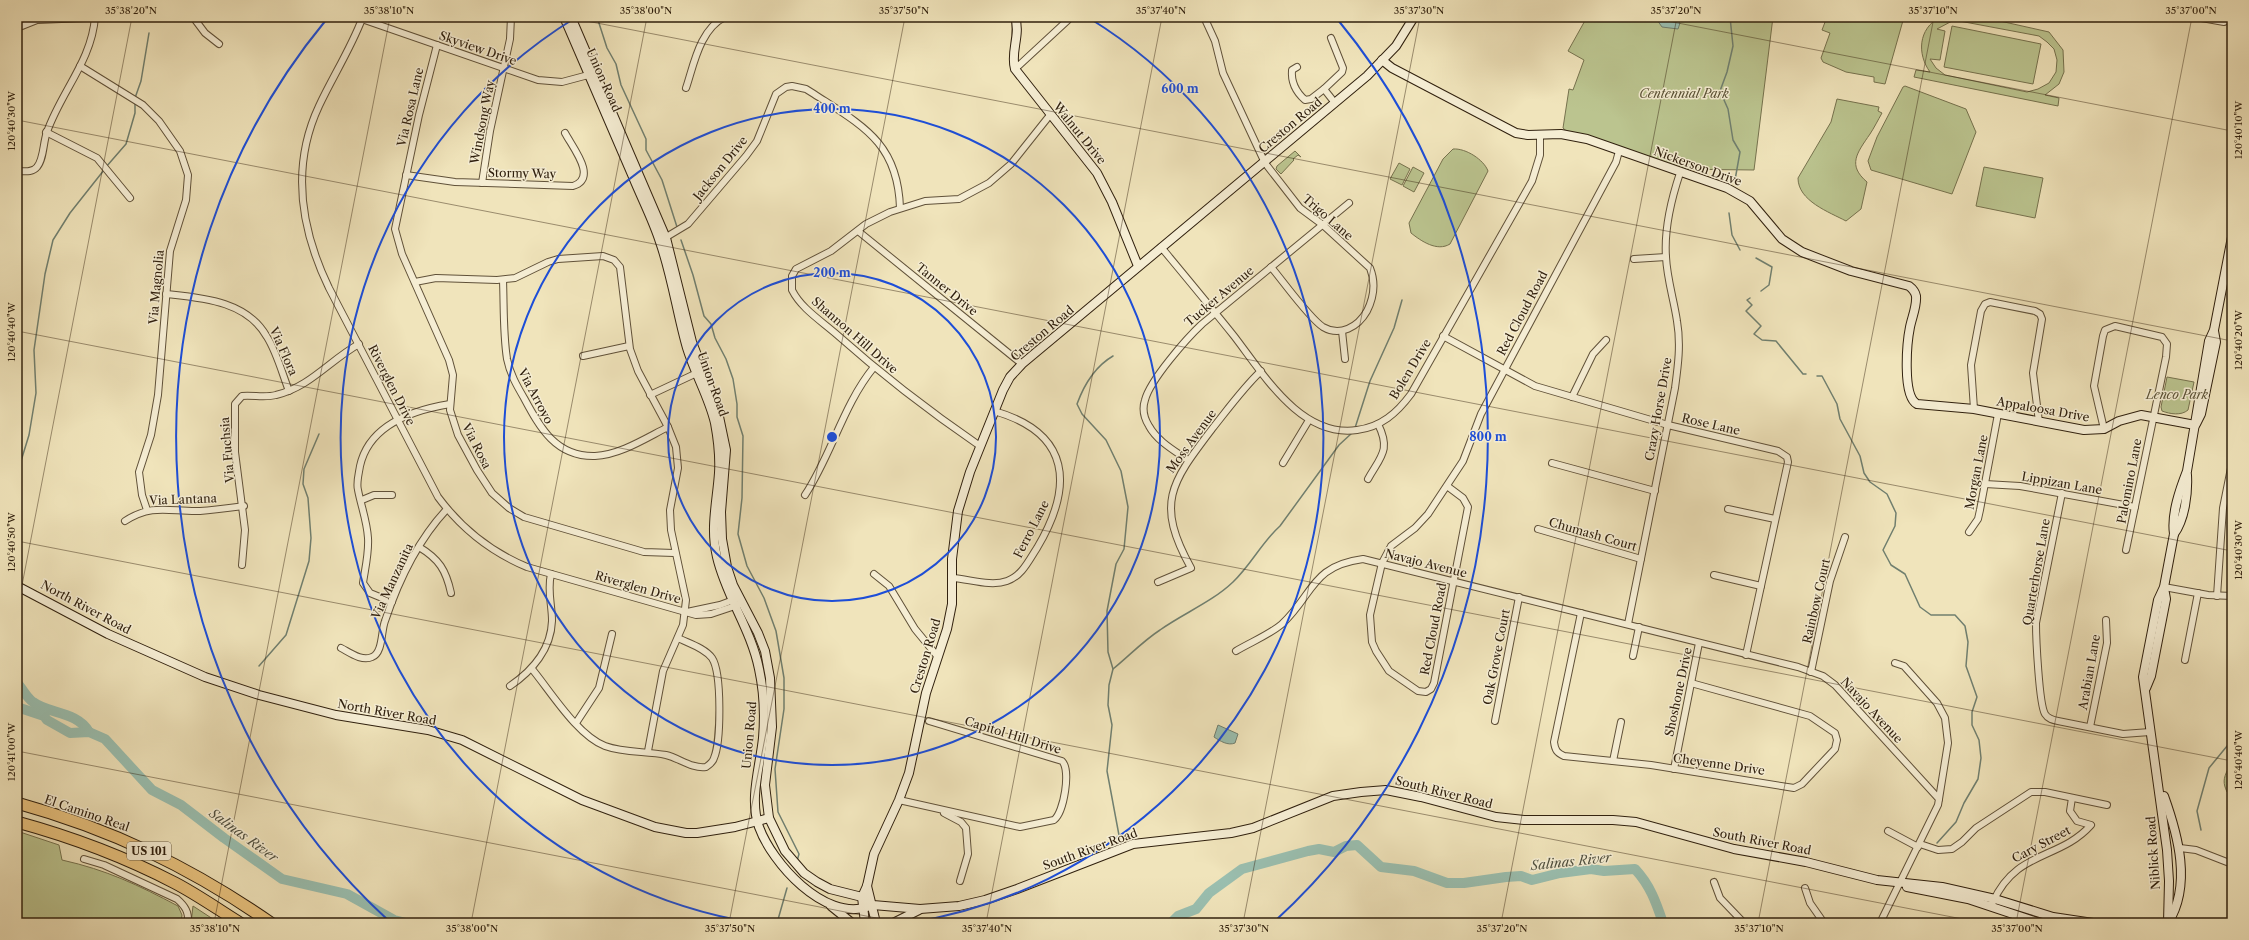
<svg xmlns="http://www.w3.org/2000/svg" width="2249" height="940" viewBox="0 0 2249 940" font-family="'Libre Caslon Text',serif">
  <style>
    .green { fill: #bbc48f; stroke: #76724e; fill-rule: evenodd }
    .water { fill: #9abfb0; stroke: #707f6f }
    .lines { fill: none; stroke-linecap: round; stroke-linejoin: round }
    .stream { stroke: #707f6f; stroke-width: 1.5 }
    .river { stroke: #9abfb0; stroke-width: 10 }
    .street-casing { stroke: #605139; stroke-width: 8 }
    .secondary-casing { stroke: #30200e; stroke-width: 10 }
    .highway-casing { stroke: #30200e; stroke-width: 13 }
    .street { stroke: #f5edd3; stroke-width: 6 }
    .secondary { stroke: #f5edd3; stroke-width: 8 }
    .highway { stroke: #e8c27e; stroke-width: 11 }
    .ticks { fill: none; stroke: #30200e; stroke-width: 1; stroke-opacity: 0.45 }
    .ring { fill: none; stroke: #1d4ed8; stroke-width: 2 }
    .labels { text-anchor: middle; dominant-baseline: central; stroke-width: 3; stroke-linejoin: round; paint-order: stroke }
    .shield { fill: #f5edd3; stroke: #6b5e49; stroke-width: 1 }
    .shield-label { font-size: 11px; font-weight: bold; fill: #30200e }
    .street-label { font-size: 12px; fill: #30200e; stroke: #f5edd3 }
    .park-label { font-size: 12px; font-style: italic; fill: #5a5135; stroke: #f5edd3 }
    .water-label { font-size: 13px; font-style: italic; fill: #50503f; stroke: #f5edd3 }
    .centre { fill: #1d4ed8; stroke: #f5edd3; stroke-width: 2 }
    .ring-label { font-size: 12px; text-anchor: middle; font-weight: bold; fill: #1d4ed8; stroke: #f5edd3; stroke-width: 3; stroke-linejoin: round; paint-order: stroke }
    .neatline { fill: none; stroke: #30200e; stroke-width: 1.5 }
    .ticks-label { font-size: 10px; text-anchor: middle; fill: #30200e }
  </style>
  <rect width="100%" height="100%" fill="#f0e4bb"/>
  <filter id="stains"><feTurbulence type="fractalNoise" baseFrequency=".005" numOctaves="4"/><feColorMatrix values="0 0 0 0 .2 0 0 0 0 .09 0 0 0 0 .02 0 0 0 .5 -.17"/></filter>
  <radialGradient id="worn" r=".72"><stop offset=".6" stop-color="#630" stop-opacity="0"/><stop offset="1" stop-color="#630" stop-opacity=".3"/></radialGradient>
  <g class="green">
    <polygon points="1587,17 1773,17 1754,170 1669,169 1572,136 1563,128 1569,89 1573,90 1584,60 1568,51"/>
    <polygon points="1827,17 1904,17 1885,84 1874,82 1874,77 1846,72 1823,62 1821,58 1830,33 1822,30"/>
    <path d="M1940 17H1982L2049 32 2063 50 2064 72 2059 84 2045 95 2059 98 2058 106 1914 77 1916 70 1930 72C1917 54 1918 29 1940 17ZM1954 20 2039 36 2047 42 2054 49 2057 60 2056 72 2049 83 2038 89 2027 92 1945 75 1936 68 1930 59 1940 60 1945 31 1937 29Z"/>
    <polygon points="1952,26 2041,44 2033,84 1944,67"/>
    <polygon points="1905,86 1966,109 1975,130 1976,132 1952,194 1871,170 1868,161 1877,137 1903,87"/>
    <path d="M1837 99 1879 107 1878 111 1882 113C1878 120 1874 128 1870 134 1857 153 1847 165 1867 182L1861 209 1846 221C1829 212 1798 201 1798 178L1831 122Z"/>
    <path d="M1453 149C1466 148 1484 160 1488 171L1450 244C1437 252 1421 241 1411 233L1409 223 1443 159Z"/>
    <polygon points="1295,151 1301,157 1298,155 1293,159 1294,160 1281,174 1276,169 1277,166"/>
    <polygon points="1399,163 1410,169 1402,185 1390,179"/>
    <polygon points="1413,167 1424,173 1414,192 1403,186"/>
    <polygon points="1984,167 2043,178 2035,218 1976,206"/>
    <path d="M2167 377 2194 382 2188 410C2181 416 2170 414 2162 411L2161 407Z"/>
    <path d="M2232 767V792H2227C2223 783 2223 779 2228 769Z"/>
    <path d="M17 831 59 845 62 860C107 870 138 885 178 906L182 915 181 923H17Z"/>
    <polygon points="193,906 219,923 191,923"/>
  </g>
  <g class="water">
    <polygon points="1655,17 1673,17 1680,23 1678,29 1662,27"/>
    <path d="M1218 725 1238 734 1235 743C1228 746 1220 741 1214 737Z"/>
  </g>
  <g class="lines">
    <g class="stream">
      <polyline points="597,17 607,48 616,64 621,85 646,139 646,150 662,180 677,227"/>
      <polyline points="1730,17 1733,46 1727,72 1720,91 1728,109 1733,140 1740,152 1735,180"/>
      <polyline points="135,98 141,81 149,33"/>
      <polyline points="106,167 126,144 135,113 135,103"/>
      <polyline points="1729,213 1732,235 1740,250"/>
      <polyline points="681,240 693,275 704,316 711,324 715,338 726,359 733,379 737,404 737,417 743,436 742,498 738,534 747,566 764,598 776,631 784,678 784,709 775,769 778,812 799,854 797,861"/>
      <polyline points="1756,258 1772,267 1769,285 1761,291"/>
      <polyline points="1750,298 1747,300 1752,305 1746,311 1761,326 1754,334 1762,340 1776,341 1803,374 1806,374"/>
      <path d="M1113 356C1094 367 1084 385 1077 404L1082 414 1106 440 1121 471 1128 507 1124 549 1116 564 1107 611 1108 652 1113 669 1109 685 1108 705 1112 725 1107 771 1121 846"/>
      <polyline points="1817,376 1822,376 1837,404 1840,419 1860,456 1864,473 1870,482 1887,494 1896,513 1895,526 1883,550 1891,565 1905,574 1920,607 1931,615 1955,615 1965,626 1968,642 1966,666 1977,697 1972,712 1972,725 1979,740 1981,758 1978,779 1964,803 1956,822 1937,843"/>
      <polyline points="1355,428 1370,381 1394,328 1402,300"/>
      <polyline points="17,474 29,435 36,393 34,350 45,274 53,240 70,213 104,170"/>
      <polyline points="259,666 286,635 309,561 311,538 308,498 303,484 304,469 319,434"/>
      <path d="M1113 669C1129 656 1143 641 1160 630 1184 613 1212 602 1233 582 1251 565 1262 542 1280 526L1339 445 1352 433"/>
      <polyline points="2201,830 2197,811 2209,768 2232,740"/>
      <polyline points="777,923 787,888"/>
    </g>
    <g class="river">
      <path d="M17 683C23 689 26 697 33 702 48 714 77 711 89 732"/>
      <polyline points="17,707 44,716 47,720 70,733 89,732 105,739 152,790 181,805 224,838 282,879 347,894 394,920 406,923"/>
      <path d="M1171 923 1178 916 1196 909 1209 893 1242 869 1308 851 1319 849 1334 852 1346 846 1357 845 1381 867 1414 871 1447 883H1464L1506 877 1521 876 1532 880 1560 873 1591 869 1604 871 1635 869C1650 885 1656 902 1663 923"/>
    </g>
    <g class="street-casing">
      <g id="street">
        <polyline points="193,17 205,33 219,44"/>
        <polyline points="356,17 538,80 562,82 592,74"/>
        <path d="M1204 17 1215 41 1223 73 1265 163 1300 208 1323 225 1370 268C1376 283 1374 297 1367 311 1358 327 1340 337 1323 327 1309 318 1283 281 1271 267"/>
        <polyline points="2196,17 2224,22 2232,17"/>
        <path d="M362 19C350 50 333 76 319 106 290 168 301 230 329 288L438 497C461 528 491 552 527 567L696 615 711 614 738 605"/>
        <polyline points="17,28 37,20 110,17"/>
        <polyline points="1331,38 1343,68 1342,72 1324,89 1335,103"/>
        <polyline points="437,45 419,115 395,229 402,254 449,360 453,375 450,410 458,435 477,470 492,493 509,508 524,517 644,552 674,553"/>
        <polyline points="80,66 143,105 159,121 180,151 188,175 186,200 170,251 158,395 151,435 139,472 142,495 147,510"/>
        <path d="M1297 67 1292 70C1291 81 1296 92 1305 100L1311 99 1324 89"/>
        <polyline points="1015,69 1068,20"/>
        <path d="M686 88C694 64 700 29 725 17"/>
        <polyline points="46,132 97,158 130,198"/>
        <path d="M17 171C24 171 32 173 37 167 44 159 43 142 47 132 61 92 92 60 95 17"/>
        <path d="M406 175 455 182 573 186C598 178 573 148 565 133"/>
        <polyline points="482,183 490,131 510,39 511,17"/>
        <polyline points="858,231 1022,364"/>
        <path d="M663 239 688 224 746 156 757 141 776 94 786 87 792 86 806 89 814 94C863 126 898 143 900 208"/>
        <path d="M1161 247C1185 276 1210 306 1234 336 1264 375 1301 438 1357 430 1381 427 1397 413 1411 394L1532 181 1540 155V135"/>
        <polyline points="1634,259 1666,257"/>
        <path d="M503 280C504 306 503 333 507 359 510 374 517 386 524 398 540 428 556 457 595 456 620 455 646 438 668 427"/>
        <polyline points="415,282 436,278 497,280 515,278 548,262 558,259 603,256 614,260 620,267 630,349 638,371 668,427 676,447 678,468 670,510 671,530 686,600 683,625 663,671 648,751"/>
        <path d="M166 294C203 298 247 301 267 337 277 353 282 373 289 391"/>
        <polyline points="1342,331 1345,359"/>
        <polyline points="1443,336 1535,386 1668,425 1778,451 1787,457 1788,462 1746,655"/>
        <polyline points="583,356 629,346"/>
        <polyline points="650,395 699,372"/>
        <polyline points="1572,397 1593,354 1606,340"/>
        <polyline points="1974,409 1971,365 1981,311 1985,304 1990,302 2035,311 2040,314 2042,319 2033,373 2039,422"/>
        <polyline points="2104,429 2094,386 2103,336 2105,330 2115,326 2162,337 2167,344 2166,357 2126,550"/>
        <path d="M980 446C929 411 881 374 835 333 820 320 801 308 792 290V276L796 269 831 251 866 224 890 212 925 201 959 199 989 183 1011 164 1050 115"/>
        <path d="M1188 460C1175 451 1157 441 1149 426 1144 418 1142 409 1145 400 1150 380 1187 338 1202 324L1349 203"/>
        <polyline points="1283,463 1309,420"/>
        <polyline points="1552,463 1655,491"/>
        <path d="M1368 479C1381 456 1391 450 1378 424"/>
        <polyline points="1985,484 2020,486 2135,507"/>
        <polyline points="1447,486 1463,498 1468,507 1434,683 1431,689 1426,692 1418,691 1389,671 1376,651 1372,642 1370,615 1382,563 1391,546 1415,528 1428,514 1463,461 1481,414 1616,162 1619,151"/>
        <path d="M2062 493 2036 623C2036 637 2039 704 2045 714 2048 719 2053 720 2058 721L2123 734 2150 732"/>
        <path d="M805 495C832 454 843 405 874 367"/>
        <polyline points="362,500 374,495 392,495"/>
        <polyline points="1728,509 1775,519"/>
        <path d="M125 521C153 503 170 512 200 511 215 510 229 508 244 506"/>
        <polyline points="1538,529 1641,559"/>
        <polyline points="1969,532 1978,519 1980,510 1998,414"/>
        <path d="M419 547C439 559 446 570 451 593"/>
        <path d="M242 565 245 530 235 452V404L242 396C254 395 265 398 276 395 310 387 330 360 359 344"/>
        <polyline points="874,574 889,586 915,629 938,657"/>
        <polyline points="1714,575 1761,586"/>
        <path d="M953 578C969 579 991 587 1007 581 1022 576 1029 560 1037 548 1074 486 1071 433 994 411"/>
        <path d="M1158 582 1191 568C1155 503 1171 483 1212 429 1228 409 1243 388 1261 371"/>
        <polyline points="2164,587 2208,595 2232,596"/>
        <polyline points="2217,596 2223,508 2232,463"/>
        <path d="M392 602 370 593 363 583C365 569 369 553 368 538 367 521 361 506 358 490 356 483 359 473 360 466 369 425 413 410 450 404"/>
        <polyline points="687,612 720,605 736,599"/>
        <path d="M1581 613 1554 742C1555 750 1557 753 1564 756L1651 765 1794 788 1802 784 1835 749 1837 740 1835 733 1810 716 1691 683"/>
        <path d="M1628 624 1675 388C1678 366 1681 344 1677 321 1674 300 1667 279 1666 257 1664 228 1671 200 1680 173"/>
        <path d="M341 648C349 652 362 662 372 657 383 653 381 631 385 621 398 582 418 540 447 509"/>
        <path d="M1236 651C1251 642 1269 635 1282 624 1314 594 1311 566 1363 559L1798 667 1823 676 1835 685 1939 799 1938 805 1880 923"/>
        <polyline points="1633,656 1639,627"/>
        <polyline points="2185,660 2198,593"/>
        <polyline points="1895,663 1904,666 1937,703 1945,718 1948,743 1939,799"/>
        <path d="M532 669C551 692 577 735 605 746 624 753 646 751 666 755 679 758 692 769 706 767 709 765 713 762 714 758 721 742 722 673 712 658 705 648 688 643 678 638"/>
        <polyline points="1811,672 1830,581 1845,537"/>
        <path d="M510 686C532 671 551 649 552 621 552 604 547 591 551 574"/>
        <polyline points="1495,721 1519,597"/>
        <polyline points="576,723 599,688 612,634"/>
        <polyline points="2090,727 2107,643 2106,620"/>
        <polyline points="1613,761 1621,722"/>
        <polyline points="1674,769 1699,643"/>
        <path d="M899 800 1020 827 1054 820C1064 812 1071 770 1062 761L929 721"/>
        <polyline points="944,813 961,822 966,828 968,854 960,881"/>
        <polyline points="1888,831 1918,847"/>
        <polyline points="1920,844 1938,850 1952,849 1962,842 1976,828 2031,792 2045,792 2107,805"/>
        <polyline points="2180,848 2196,850 2232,864"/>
        <path d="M84 859 104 865 177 899C185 906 189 912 188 923"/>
        <polyline points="1714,882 1720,898 1744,923"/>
        <polyline points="1805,888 1810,903 1824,923"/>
        <path d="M1993 902C2016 850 2060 860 2091 825L2077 821 2070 811 2072 798"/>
      </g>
    </g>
    <g class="secondary-casing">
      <g id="secondary">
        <path d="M564 17C587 70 610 124 633 177 642 199 653 220 660 242 672 276 677 313 687 348 695 374 709 397 715 423 718 439 720 456 719 473 717 502 710 528 717 557 726 596 751 629 759 669 764 692 765 714 763 738 760 767 749 799 759 827 772 863 824 921 867 907"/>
        <polyline points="571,17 666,238 692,342 717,407 726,450 721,512 722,539 727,567 733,585 758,633 765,651 770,678 772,727 765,785 769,818 785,851 804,873 817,882 830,889 862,897 873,905 920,909 959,906 985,900 1017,889 1133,844 1231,833 1253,828 1333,796 1361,792 1386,790 1421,797 1496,817 1524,820 1613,820 1636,822 1734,849 1806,862 1877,880 1942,887 1995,899 2053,917 2093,923"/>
        <path d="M1015 17C1021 35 1010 52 1015 69L1097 173 1112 202 1138 266"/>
        <path d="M1382 60 1392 68 1516 133 1528 135 1561 134 1587 139 1727 188 1750 201 1782 239 1802 252 1851 271 1909 286C1913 289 1915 291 1916 296 1917 306 1912 317 1910 327 1907 342 1902 396 1917 404L1974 409 2084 430 2104 429 2119 421 2141 415 2195 425"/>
        <polyline points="2196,424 2201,414 2216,342 2214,331"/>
        <path d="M2174 534C2185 519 2188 493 2187 475"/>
        <polyline points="17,586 108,634 205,677 259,695 336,715 428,730 462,740 582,800 655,827 686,833 697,833 735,827 769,818"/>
        <polyline points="2146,688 2151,676 2166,599 2164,588"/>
        <path d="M2164 796C2178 835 2192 885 2168 923"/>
        <polyline points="867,886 876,923"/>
        <polyline points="1907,887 1968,899 2040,923"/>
        <polyline points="831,906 852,923"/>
        <polyline points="865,923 862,897 867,886 874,854 899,800 909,773 926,693 947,629 952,604 952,559 958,511 970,472 1003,390 1010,377 1022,364 1367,76 1396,46 1414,17"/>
        <polyline points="893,923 919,910"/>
        <path d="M2168 923 2169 881 2167 850 2143 677 2158 600 2164 587 2174 534C2171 514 2180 489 2187 471L2209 341 2214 330 2232 237"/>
      </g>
    </g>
    <g class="highway-casing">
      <g id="highway">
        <path d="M17 803C111 829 190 867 271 923"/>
        <path d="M17 822C72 837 125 857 175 883 198 895 219 910 240 923"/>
      </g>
    </g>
    <use href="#street" class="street"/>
    <use href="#secondary" class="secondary"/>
    <use href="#highway" class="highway"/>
  </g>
  <path class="ticks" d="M566 17 2232 341M1647 17 2232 131M17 120 2232 551M17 331 2232 761M17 541 1983 923M17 611 132 17M17 751 902 923M214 923 390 17M471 923 647 17M729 923 905 17M986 923 1162 17M1243 923 1420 17M1501 923 1677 17M1758 923 1934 17M2016 923 2192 17"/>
  <g class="ring">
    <circle cx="832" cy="437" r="164"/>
    <circle cx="832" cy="437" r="328"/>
    <path d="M755 923A492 492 0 0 1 575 18M1089 18A492 492 0 0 1 909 923"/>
    <path d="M389 921A656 656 0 0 1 326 20M1338 20A656 656 0 0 1 1275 921"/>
  </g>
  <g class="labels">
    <rect class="shield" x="127" y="842" width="44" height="18" rx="3"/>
    <g class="shield-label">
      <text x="149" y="851">US 101</text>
    </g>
    <g class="street-label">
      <text transform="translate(478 48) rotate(19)">Skyview Drive</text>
      <text transform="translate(604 80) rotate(66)">Union Road</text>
      <text transform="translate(410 107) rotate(-77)">Via Rosa Lane</text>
      <text transform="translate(482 122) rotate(-79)">Windsong Way</text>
      <text transform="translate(1290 125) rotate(-40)">Creston Road</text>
      <text transform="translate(1080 133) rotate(51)">Walnut Drive</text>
      <text transform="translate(1698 166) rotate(20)">Nickerson Drive</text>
      <text transform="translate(720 168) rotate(-51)">Jackson Drive</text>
      <text transform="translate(522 173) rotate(1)">Stormy Way</text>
      <text transform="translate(1328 217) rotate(41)">Trigo Lane</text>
      <text transform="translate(156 287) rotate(-85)">Via Magnolia</text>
      <text transform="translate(947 289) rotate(39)">Tanner Drive</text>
      <text transform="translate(1219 296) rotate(-40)">Tucker Avenue</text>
      <text transform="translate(1522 313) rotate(-62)">Red Cloud Road</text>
      <text transform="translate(1042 333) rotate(-40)">Creston Road</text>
      <text transform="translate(855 335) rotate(41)">Shannon Hill Drive</text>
      <text transform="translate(284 351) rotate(66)">Via Flora</text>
      <text transform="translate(1410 369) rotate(-59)">Bolen Drive</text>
      <text transform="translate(713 384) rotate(70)">Union Road</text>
      <text transform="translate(392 385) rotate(63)">Riverglen Drive</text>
      <text transform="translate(536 396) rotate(62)">Via Arroyo</text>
      <text transform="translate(1658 409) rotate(-80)">Crazy Horse Drive</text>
      <text transform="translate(2043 409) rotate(10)">Appaloosa Drive</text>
      <text transform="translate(1711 424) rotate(13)">Rose Lane</text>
      <text transform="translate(1191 441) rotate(-54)">Moss Avenue</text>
      <text transform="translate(477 446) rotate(63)">Via Rosa</text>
      <text transform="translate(227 450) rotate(-95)">Via Fuchsia</text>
      <text transform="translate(1976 472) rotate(-79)">Morgan Lane</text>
      <text transform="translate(2129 481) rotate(-79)">Palomino Lane</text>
      <text transform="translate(2062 483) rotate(10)">Lippizan Lane</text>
      <text transform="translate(183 499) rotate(-2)">Via Lantana</text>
      <text transform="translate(1031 529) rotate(-63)">Ferro Lane</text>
      <text transform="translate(1593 534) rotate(16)">Chumash Court</text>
      <text transform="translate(1426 563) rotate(14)">Navajo Avenue</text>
      <text transform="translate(2036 572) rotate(-80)">Quarterhorse Lane</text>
      <text transform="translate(392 581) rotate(-65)">Via Manzanita</text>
      <text transform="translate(638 587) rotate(16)">Riverglen Drive</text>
      <text transform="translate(1816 601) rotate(-77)">Rainbow Court</text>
      <text transform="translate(86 607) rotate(28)">North River Road</text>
      <text transform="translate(1433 629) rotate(-79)">Red Cloud Road</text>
      <text transform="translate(925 656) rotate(-73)">Creston Road</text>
      <text transform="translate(1496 657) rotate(-79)">Oak Grove Court</text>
      <text transform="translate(2089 672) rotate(-80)">Arabian Lane</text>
      <text transform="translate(1678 692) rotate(-78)">Shoshone Drive</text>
      <text transform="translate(1872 710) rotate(47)">Navajo Avenue</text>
      <text transform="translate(387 712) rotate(10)">North River Road</text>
      <text transform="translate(749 735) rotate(-85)">Union Road</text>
      <text transform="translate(1013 735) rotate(17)">Capitol Hill Drive</text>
      <text transform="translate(1719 764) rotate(8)">Cheyenne Drive</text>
      <text transform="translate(1444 792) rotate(14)">South River Road</text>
      <text transform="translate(87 813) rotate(19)">El Camino Real</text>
      <text transform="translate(1762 841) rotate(11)">South River Road</text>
      <text transform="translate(2041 844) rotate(-28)">Cary Street</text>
      <text transform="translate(1090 849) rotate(-20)">South River Road</text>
      <text transform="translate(2153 853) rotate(-94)">Niblick Road</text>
    </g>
    <g class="park-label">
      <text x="1684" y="93">Centennial Park</text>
      <text x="2177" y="394">Lenco Park</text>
    </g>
    <g class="water-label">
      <text transform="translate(244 835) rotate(36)">Salinas River</text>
      <text transform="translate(1571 861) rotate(-6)">Salinas River</text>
    </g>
  </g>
  <circle cx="832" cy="437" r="6" class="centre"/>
  <g class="ring-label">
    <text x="1180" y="93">600 m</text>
    <text x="832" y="113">400 m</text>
    <text x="832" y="277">200 m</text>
    <text x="1488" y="441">800 m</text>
  </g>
  <rect width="2249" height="940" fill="none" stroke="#f0e4bb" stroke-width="44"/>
  <rect x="22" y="22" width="2205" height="896" class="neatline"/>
  <g class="ticks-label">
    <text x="131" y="14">35°38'20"N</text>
    <text x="389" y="14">35°38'10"N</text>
    <text x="646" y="14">35°38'00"N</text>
    <text x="904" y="14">35°37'50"N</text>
    <text x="1161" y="14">35°37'40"N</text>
    <text x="1419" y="14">35°37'30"N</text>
    <text x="1676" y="14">35°37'20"N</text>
    <text x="1933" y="14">35°37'10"N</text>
    <text x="2191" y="14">35°37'00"N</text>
    <text transform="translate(11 121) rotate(-90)" y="4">120°40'30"W</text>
    <text transform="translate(2238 130) rotate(-90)" y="4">120°40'10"W</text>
    <text transform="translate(11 332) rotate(-90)" y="4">120°40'40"W</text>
    <text transform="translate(2238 340) rotate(-90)" y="4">120°40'20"W</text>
    <text transform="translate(11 542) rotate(-90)" y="4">120°40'50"W</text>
    <text transform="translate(2238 550) rotate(-90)" y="4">120°40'30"W</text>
    <text transform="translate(11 752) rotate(-90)" y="4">120°41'00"W</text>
    <text transform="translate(2238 760) rotate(-90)" y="4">120°40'40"W</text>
    <text x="215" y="932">35°38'10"N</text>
    <text x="472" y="932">35°38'00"N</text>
    <text x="730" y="932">35°37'50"N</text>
    <text x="987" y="932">35°37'40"N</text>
    <text x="1244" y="932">35°37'30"N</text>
    <text x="1502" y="932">35°37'20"N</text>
    <text x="1759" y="932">35°37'10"N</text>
    <text x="2017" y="932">35°37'00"N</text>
  </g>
  <rect width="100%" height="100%" filter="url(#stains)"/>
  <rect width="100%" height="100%" fill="url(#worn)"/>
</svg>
